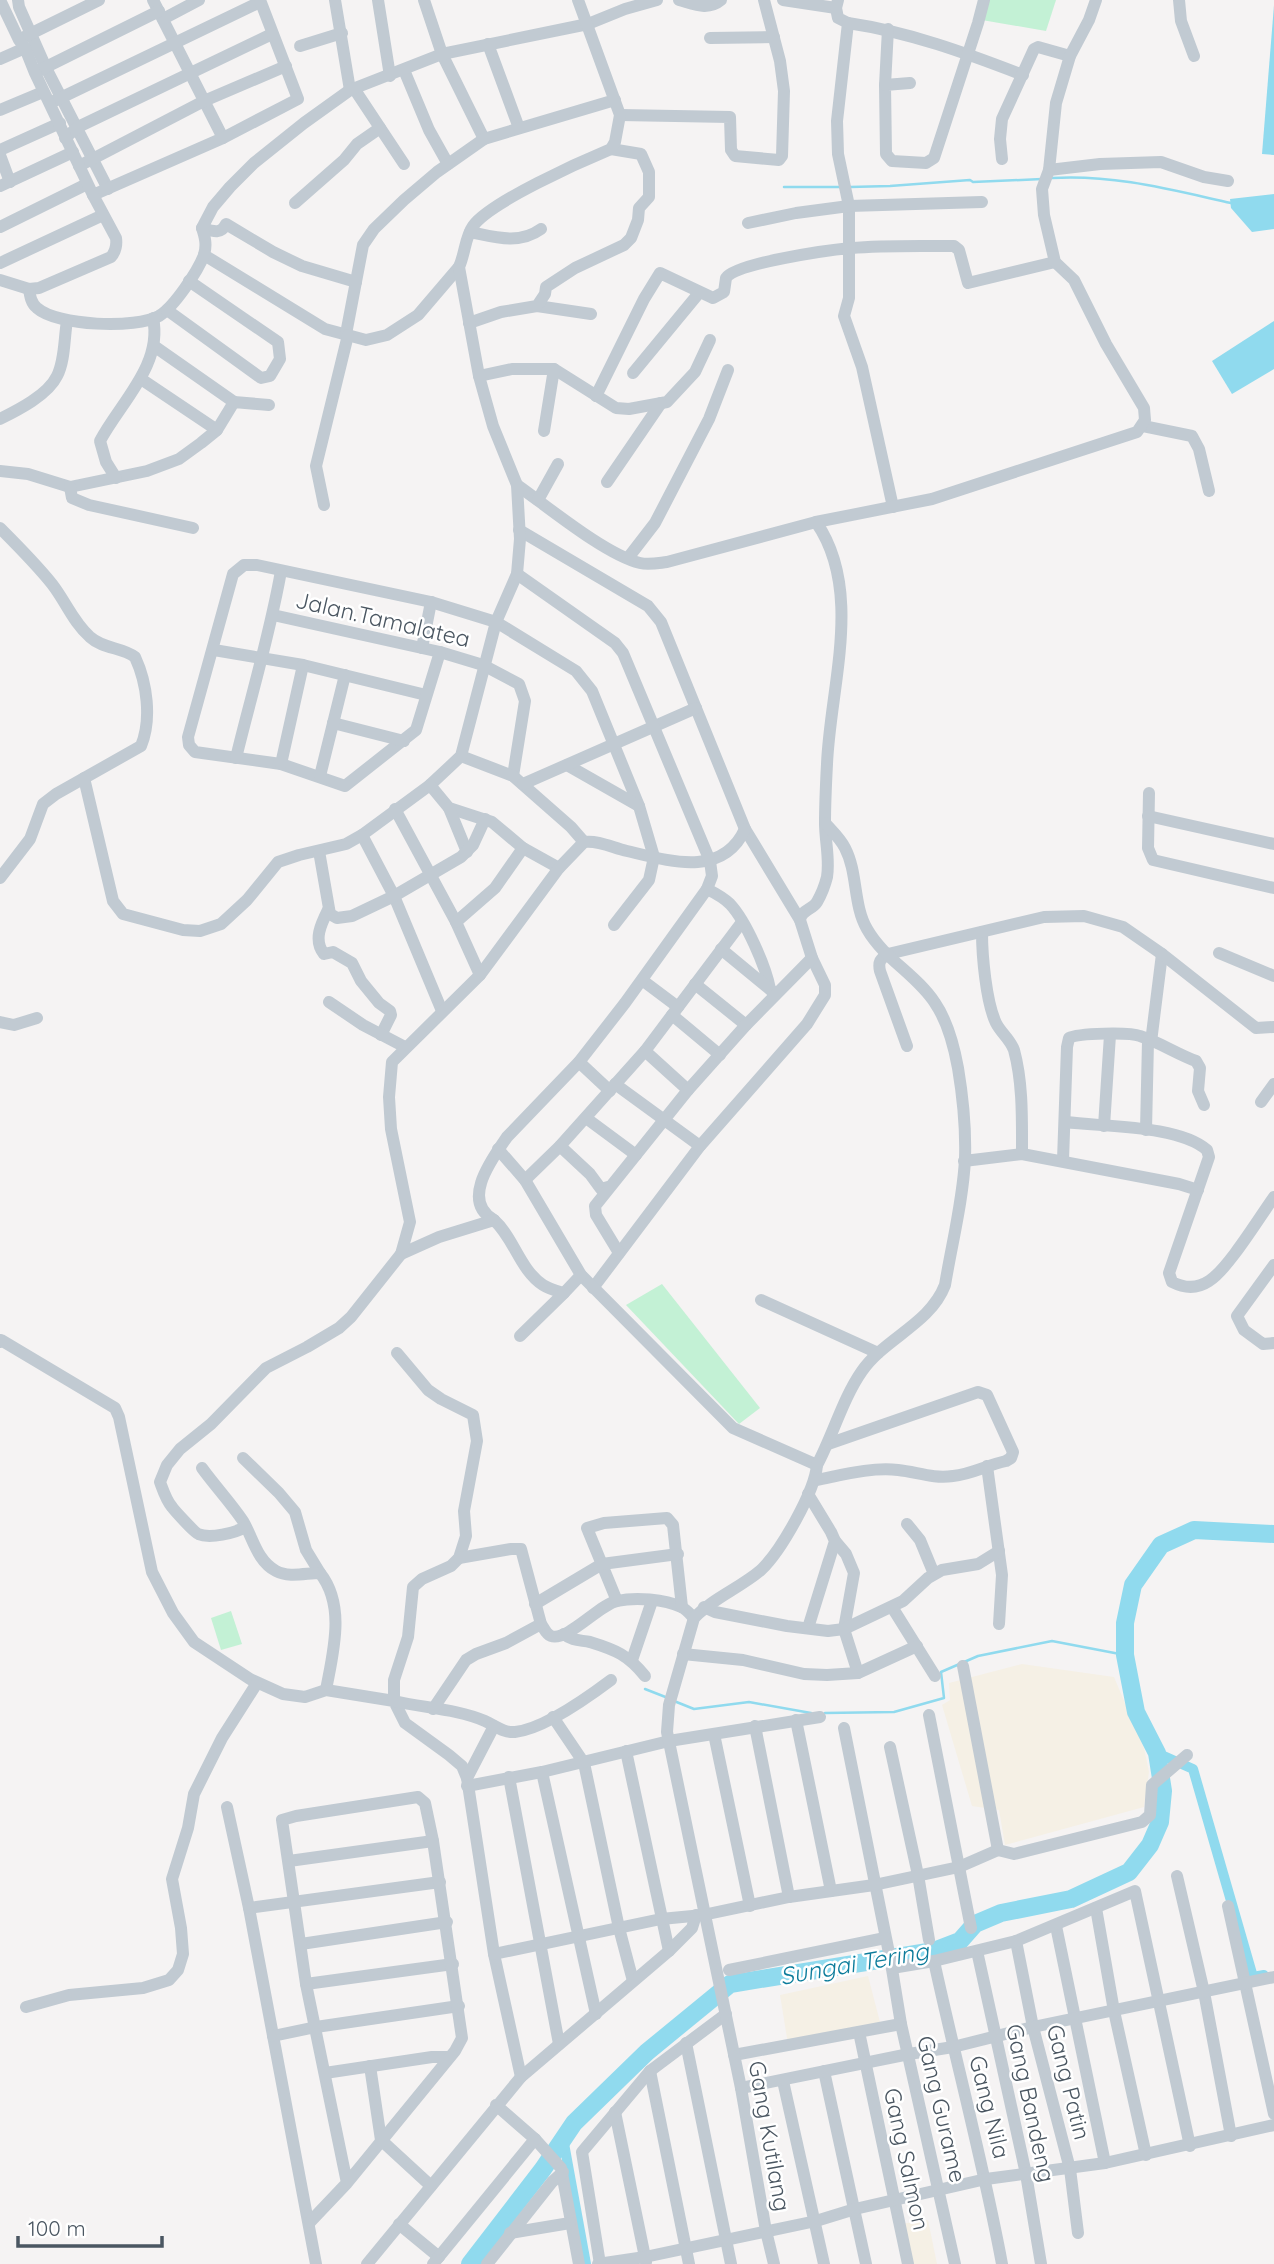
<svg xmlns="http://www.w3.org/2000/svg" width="1274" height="2264" viewBox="0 0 1274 2264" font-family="Quicksand,sans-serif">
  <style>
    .green { fill: #c3f1d5 }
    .sand { fill: #f5f0e5 }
    .water { fill: #90daee }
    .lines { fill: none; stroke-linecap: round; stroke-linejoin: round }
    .stream { stroke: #90daee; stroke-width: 2.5 }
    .canal { stroke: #90daee; stroke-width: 10 }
    .river { stroke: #90daee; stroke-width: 18 }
    .minor { stroke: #c1cad2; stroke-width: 12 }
    .labels { text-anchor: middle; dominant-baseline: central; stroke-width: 5; stroke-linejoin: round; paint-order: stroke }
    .street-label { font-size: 23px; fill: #4a5661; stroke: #fff }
    .water-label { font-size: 24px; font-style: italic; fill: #0c7c9b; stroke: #fff }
  </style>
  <rect width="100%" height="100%" fill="#f5f3f3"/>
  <g class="green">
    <polygon points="980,0 1056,0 1046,31 976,19"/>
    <polygon points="662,1284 760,1408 739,1424 626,1305"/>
    <polygon points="231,1611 242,1644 221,1650 211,1618"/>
  </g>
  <g class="sand">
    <polygon points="1022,1664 1114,1677 1144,1748 1149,1772 1144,1807 1005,1845 999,1810 972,1806 942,1705 950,1700 949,1683"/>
    <polygon points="868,1976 881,2026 788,2044 780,1995"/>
    <polygon points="928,2220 937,2264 910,2264 901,2224"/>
  </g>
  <g class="water">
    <polygon points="1274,5 1274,155 1262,154"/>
    <polygon points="1274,194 1274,229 1252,232 1231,208 1230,199"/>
    <polygon points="1274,321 1274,369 1232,394 1212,361"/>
  </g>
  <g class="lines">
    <g class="stream">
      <path d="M1052 178C1112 174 1172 190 1231 203"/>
      <polyline points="784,187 840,187"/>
      <polyline points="850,187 890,186 970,180 973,182 1042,179"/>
      <polyline points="645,1689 668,1698"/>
      <polyline points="674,1701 694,1709 749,1702 811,1713"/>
      <polyline points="825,1713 894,1712 944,1698 941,1672 978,1656 1052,1641 1125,1655"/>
    </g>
    <g class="canal">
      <polyline points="1157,1753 1193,1769 1253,1977 1264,1975"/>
      <polyline points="563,2138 586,2264"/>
    </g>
    <polyline class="river" points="470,2264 543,2169 574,2123 647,2052 730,1984 934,1951 960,1941 975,1924 1001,1913 1071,1899 1129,1872 1150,1845 1160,1822 1163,1791 1157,1753 1136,1712 1125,1655 1125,1623 1133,1585 1161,1545 1194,1530 1274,1534"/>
    <g class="minor">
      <polyline points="18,0 19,7 46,68 108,189"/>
      <polyline points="153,0 223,138"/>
      <polyline points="335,0 350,90"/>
      <polyline points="378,0 390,76"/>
      <polyline points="424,0 442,54 484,139"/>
      <path d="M679 0C694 4 708 11 721 0"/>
      <polyline points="783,0 836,8"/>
      <polyline points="838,0 836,8 838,18 848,23 837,121 838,154 849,206 849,298 844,316 862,367 893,507"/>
      <polyline points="1179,0 1181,21 1194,56"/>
      <polyline points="163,19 199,0"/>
      <path d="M848 23C909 32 966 53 1023 75"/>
      <polyline points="26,36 99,0"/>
      <polyline points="710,38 774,37"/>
      <polyline points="488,44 519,128"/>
      <polyline points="300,46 342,33"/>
      <polyline points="0,59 25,48"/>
      <polyline points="40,70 159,11"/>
      <polyline points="404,70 429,130 448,164"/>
      <polyline points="910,83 885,85 886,154 892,161 926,163 934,158 978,23 984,0"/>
      <polyline points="885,85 888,29"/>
      <polyline points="355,90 404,164"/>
      <polyline points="50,103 260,2"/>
      <polyline points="0,110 43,92"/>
      <polyline points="620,115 730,117 731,150 735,156 779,160 782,156 784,91 780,61 764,0"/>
      <polyline points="65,138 78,127 272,34"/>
      <polyline points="0,150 60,123"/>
      <polyline points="0,155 10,182"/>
      <polyline points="1002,159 1000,139 1002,119 1034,49 1038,47 1070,56"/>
      <polyline points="79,166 204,101 286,66"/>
      <polyline points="1049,170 1100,164 1161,162 1204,177 1228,181"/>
      <polyline points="0,186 73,152"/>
      <polyline points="93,195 223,138 298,99 260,0"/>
      <polyline points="295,203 344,160 357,144 380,128"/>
      <polyline points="748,223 796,213 849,206 982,202"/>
      <polyline points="0,227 87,184"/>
      <path d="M202 228C212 231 221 235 226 224L273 252 302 266 356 282"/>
      <path d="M470 232C495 237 519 245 541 229"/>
      <polyline points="204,255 325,329 366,340 387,335 418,315 459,267"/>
      <polyline points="0,263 103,215"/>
      <path d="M0 280 29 289 39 288 111 257C116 251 117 245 116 238L93 195 35 73 25 48 19 40 0 0"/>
      <path d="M29 289C30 296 31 303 37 308 57 326 136 329 159 316 174 307 198 271 204 255 207 245 205 237 202 228L213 207 230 187 254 163 304 123 350 90 442 54 588 24 625 9 657 0"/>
      <polyline points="537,306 591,314"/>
      <polyline points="167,310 261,378 270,376 280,359 278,342 189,281"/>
      <polyline points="469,323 501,312 537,306 545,294 546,287 575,268 624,245 631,238 638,220 639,208 649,197 649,172 641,154 611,149"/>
      <polyline points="346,334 363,245 374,229 404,200 437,172 484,139 615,100"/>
      <polyline points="154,346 234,402"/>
      <polyline points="554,369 616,408 629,409 667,402 695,372 710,340"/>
      <polyline points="633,373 699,293"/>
      <polyline points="479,376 512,369 554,369 544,431"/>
      <polyline points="141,379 217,430"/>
      <path d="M596 396 644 299 660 273 713 298 724 292 726 278C736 263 829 250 851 248 885 245 920 246 954 246L959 250 968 283 1055 262"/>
      <path d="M0 419C18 410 48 395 57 376 65 361 64 338 67 321"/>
      <polyline points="1143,426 1192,436 1199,449 1209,491"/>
      <polyline points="0,471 28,474 70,487 147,471 179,459 201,443 217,430 234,402 269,405"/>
      <path d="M116 478 106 462 100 441C120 403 163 365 153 318"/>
      <polyline points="607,482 661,403"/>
      <path d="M517 485C548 507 606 555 640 563 649 565 658 563 667 562L816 522 932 499 1137 432 1145 420 1144 408 1106 344 1074 280 1055 262 1044 215 1042 189 1049 170 1056 103 1070 56 1089 20 1096 0"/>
      <polyline points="70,487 72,498 89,505 193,528"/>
      <polyline points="538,500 558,464"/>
      <polyline points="324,505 316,466 348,335"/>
      <path d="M0 528C18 546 36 564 52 584 66 602 73 622 90 637 103 649 122 647 135 657 147 683 152 719 141 746L56 794 43 804 30 839 0 878"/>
      <polyline points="519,530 648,606 661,622 745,829 800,920 812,958 825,985 825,995 807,1024 700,1146 593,1288"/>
      <polyline points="628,558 655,523 709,419 728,370"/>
      <polyline points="273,615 440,652 483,665 519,684 525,701 513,776"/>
      <polyline points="422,648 431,602"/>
      <polyline points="214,650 303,665 426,695"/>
      <polyline points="440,652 416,730 345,786 281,764 195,752 189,745 188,737 233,574 244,565 257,565 431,602 496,622 576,671 592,691 639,806 654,857 649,880 614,925"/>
      <polyline points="333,723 404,741"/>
      <path d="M461 756 513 776 571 827 584 842C599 840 613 848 627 851 669 861 723 878 745 829"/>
      <path d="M236 758C251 696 270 634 281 571"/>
      <polyline points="281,764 303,665"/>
      <polyline points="567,765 639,806"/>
      <polyline points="320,776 345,675"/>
      <path d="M84 778 113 901 123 914 183 930 200 931 221 924 247 900 278 862 299 855 346 844 362 835 430 785 461 756 496 622 517 574 520 539 517 485 493 426 479 376 459 267C465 254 465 237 473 226 490 202 582 161 611 149L615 142 620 115 578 0"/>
      <polyline points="523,784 696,708"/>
      <polyline points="430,785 449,808 492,822 523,848 559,868"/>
      <polyline points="1149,793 1148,848 1153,860 1274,888"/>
      <polyline points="449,808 467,852"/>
      <polyline points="395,809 456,922 480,975"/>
      <polyline points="1148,816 1274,844"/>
      <polyline points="362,835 394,896 442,1011"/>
      <polyline points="319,851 330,914 337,918 352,916 394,896 461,857 473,845 485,819"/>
      <path d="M707 889C715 893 724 898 730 904 746 921 766 967 770 989"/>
      <path d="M328 910C321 924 313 940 324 954L333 952 352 963 361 981 379 1003 390 1011 391 1015 381 1035"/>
      <path d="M800 920C801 910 812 910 817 902 821 895 825 885 827 877 830 859 825 841 825 823 825 803 826 783 827 764 830 687 864 591 816 522"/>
      <polyline points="456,922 495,888 523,848"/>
      <path d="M982 932C982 955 986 1002 996 1023 1001 1033 1010 1039 1014 1050 1023 1083 1022 1120 1022 1154"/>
      <polyline points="721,949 772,991"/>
      <polyline points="1219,953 1274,976"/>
      <polyline points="642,980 678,1007"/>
      <polyline points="695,984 746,1025"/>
      <polyline points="329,1002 363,1025 405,1047"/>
      <polyline points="672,1015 720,1055"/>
      <polyline points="0,1022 14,1025 37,1018"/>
      <polyline points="1151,1042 1162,954"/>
      <path d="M907 1046 880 971C878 962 880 959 888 954L1044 917 1084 916 1123 927 1162 954 1256 1028 1274 1027"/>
      <polyline points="645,1051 688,1090"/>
      <polyline points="579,1062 610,1091"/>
      <polyline points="615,1084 700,1146"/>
      <polyline points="1261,1102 1274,1084"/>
      <polyline points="586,1118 636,1155"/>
      <path d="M1066 1122C1104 1127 1179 1125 1207 1150L1209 1157 1169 1273 1172 1282C1184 1288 1197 1289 1209 1281 1228 1269 1259 1218 1274 1197"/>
      <polyline points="1104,1126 1110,1035"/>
      <polyline points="1146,1130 1148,1041"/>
      <polyline points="560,1146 590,1174 601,1189 608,1187"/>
      <polyline points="498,1149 525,1180 581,1275 733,1428 817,1465"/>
      <path d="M1063 1160 1067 1047 1069 1038C1078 1033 1130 1032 1140 1036 1159 1042 1177 1054 1196 1061L1200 1068 1198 1091 1204 1105"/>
      <polyline points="964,1161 1022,1154 1179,1184 1198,1190"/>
      <polyline points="525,1180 560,1146 645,1051 742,922"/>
      <path d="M494 1220C460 1201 492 1159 507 1137L579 1062 625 1003 707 889 712 876 710 861 623 653 615 643 517 574"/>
      <polyline points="619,1253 596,1215 595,1206 688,1090 746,1025 812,958"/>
      <path d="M401 1254 439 1237 494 1220C514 1238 520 1270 543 1285 549 1289 557 1291 564 1293L581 1275"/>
      <polyline points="1274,1265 1237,1316 1244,1330 1263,1344 1274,1343"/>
      <polyline points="761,1300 878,1353"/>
      <polyline points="520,1336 564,1293"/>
      <polyline points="0,1342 1,1340 115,1408 119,1417 152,1572 173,1613 194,1642 250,1679 283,1694 305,1697 326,1690 394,1701 405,1723 449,1755 462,1766 467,1778 494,1954 521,2077"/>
      <path d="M397 1353 428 1390 441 1399 473 1415 477 1441 464 1511 466 1536 459 1558 451 1566 422 1579 413 1587 408 1637 394 1680V1701C424 1708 457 1709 485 1721 496 1726 503 1733 515 1732 544 1729 587 1698 611 1680"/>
      <polyline points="243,1458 279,1493 295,1512 306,1550 320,1573"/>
      <polyline points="987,1466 1002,1575 999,1624"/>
      <path d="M202 1468C215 1486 231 1503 243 1521 253 1538 257 1561 276 1571 289 1578 306 1573 320 1573 346 1606 333 1652 326 1690"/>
      <path d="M816 1480C842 1475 871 1467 898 1470 917 1472 933 1479 953 1476 972 1474 987 1465 1006 1461L1011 1458 1013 1452 987 1395 978 1392 828 1444"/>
      <polyline points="808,1494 831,1532 835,1541 808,1628"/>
      <polyline points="907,1524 920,1540 934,1574"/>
      <path d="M245 1527C235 1533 210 1539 198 1534 196 1534 174 1510 172 1507 166 1500 163 1490 160 1482L167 1465 180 1449 211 1424 266 1368 307 1347 339 1328 351 1317 401 1254 410 1222 391 1129 389 1097 392 1062 480 975 559 868 584 842"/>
      <polyline points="835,1541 846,1554 854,1573 844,1629 858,1673"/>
      <path d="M459 1558 511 1549H521L541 1624C544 1628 546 1634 551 1636 567 1642 600 1604 617 1601 635 1597 665 1599 681 1607 686 1609 690 1614 694 1618"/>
      <polyline points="617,1601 587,1528 604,1523 667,1518 673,1525 682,1607"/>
      <polyline points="535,1604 602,1564 678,1554"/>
      <polyline points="704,1607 715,1612 787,1626 828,1631 844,1629 903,1601 928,1578 942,1570 978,1564 999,1551"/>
      <polyline points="892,1607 935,1676"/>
      <path d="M564 1634C572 1641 580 1640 590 1642 616 1650 628 1655 645 1676"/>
      <polyline points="683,1654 743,1660 804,1674 827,1675 858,1673 917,1646"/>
      <polyline points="632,1660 652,1601"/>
      <polyline points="963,1666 998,1850"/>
      <polyline points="433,1709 466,1660 476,1654 506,1643 541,1624"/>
      <polyline points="929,1715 971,1928"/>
      <polyline points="553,1717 584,1763 619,1928 633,1981"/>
      <polyline points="796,1720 831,1891"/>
      <polyline points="755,1726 789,1897"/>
      <polyline points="844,1728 891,1963 901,2024 955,2264"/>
      <polyline points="714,1734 750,1906"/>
      <polyline points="890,1747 918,1875 929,1940"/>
      <polyline points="626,1751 669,1951"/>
      <polyline points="542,1772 596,2014"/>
      <polyline points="509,1777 559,2044"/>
      <polyline points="467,1778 494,1726"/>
      <polyline points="467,1786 542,1772 669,1741 820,1717"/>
      <polyline points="227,1807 249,1908 316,2264"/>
      <polyline points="289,1861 433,1841"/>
      <polyline points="1177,1876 1204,1992 1231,2136"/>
      <polyline points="1228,1906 1274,2114"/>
      <polyline points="249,1908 440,1882"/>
      <polyline points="1096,1908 1114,2011 1146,2155"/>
      <polyline points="1056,1926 1105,2163"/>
      <polyline points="1016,1941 1033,2027 1070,2169 1078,2233"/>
      <polyline points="301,1944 447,1922"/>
      <polyline points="977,1951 1026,2174 1041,2264"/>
      <polyline points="494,1954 661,1919 703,1915 789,1897 874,1885 959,1867 998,1850 1014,1854 1142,1822 1150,1815 1152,1785 1187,1755"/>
      <path d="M934 1961C956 2062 983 2162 1002 2264"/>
      <polyline points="892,1968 934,1961 1016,1941 1135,1891 1190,2146"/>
      <polyline points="729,1970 885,1938"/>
      <polyline points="306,1984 453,1964"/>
      <polyline points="26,2007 69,1995 143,1988 169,1980 178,1970 183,1954 181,1928 172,1879 188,1828 194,1794 222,1738 257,1683"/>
      <polyline points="859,2032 908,2264"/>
      <polyline points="273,2036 316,2027 459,2006"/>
      <polyline points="686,2043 731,2264"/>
      <polyline points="734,2055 901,2024"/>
      <polyline points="370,2066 381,2140 431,2186"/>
      <polyline points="650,2071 689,2264"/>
      <polyline points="824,2071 866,2264"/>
      <polyline points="325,2073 432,2057 449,2057"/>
      <polyline points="783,2081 824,2264"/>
      <polyline points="741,2088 909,2054 953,2047 1033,2027 1274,1977"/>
      <polyline points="496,2105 535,2139 561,2168 579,2264"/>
      <polyline points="615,2112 646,2262"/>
      <polyline points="310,2222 347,2183 455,2051 462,2038 433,1841 425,1803 418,1797 296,1816 282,1820 306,1984 347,2183"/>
      <polyline points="399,2224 439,2257"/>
      <polyline points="510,2233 570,2223"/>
      <polyline points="367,2264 521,2077 669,1951 692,1928 696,1915"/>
      <polyline points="433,2264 535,2139"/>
      <polyline points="487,2264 552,2182 563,2172"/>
      <polyline points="598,2264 645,2257 816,2221 855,2209 986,2179 1105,2163 1274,2125"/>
      <polyline points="600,2264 582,2152 650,2071 726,2014"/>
      <path d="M774 2264 766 2231 741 2088 667 1732 669 1705 694 1618C713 1598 740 1588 761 1570 781 1551 815 1491 817 1465 833 1435 843 1398 862 1371 885 1338 930 1324 945 1285 952 1243 963 1200 965 1159 966 1129 963 1098 958 1068 954 1046 948 1022 935 1003 917 975 884 959 867 929 853 905 858 873 845 848 840 838 832 831 825 823"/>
    </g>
  </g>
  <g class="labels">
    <g class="street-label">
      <text transform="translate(383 619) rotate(13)">Jalan.Tamalatea</text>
      <text transform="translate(1069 2082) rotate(76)">Gang Patin</text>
      <text transform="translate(1031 2103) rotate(78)">Gang Bandeng</text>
      <text transform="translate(990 2107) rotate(76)">Gang Nila</text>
      <text transform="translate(942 2109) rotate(77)">Gang Gurame</text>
      <text transform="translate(770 2136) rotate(80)">Gang Kutilang</text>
      <text transform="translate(907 2159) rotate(78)">Gang Salmon</text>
    </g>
    <g class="water-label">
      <text transform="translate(854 1963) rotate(-10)">Sungai Tering</text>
    </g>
  </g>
  <path d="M18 2236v10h144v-10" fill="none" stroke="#4a5661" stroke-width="3.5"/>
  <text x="28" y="2236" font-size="21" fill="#4a5661" stroke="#ffffff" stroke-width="5" paint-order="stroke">100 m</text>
</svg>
